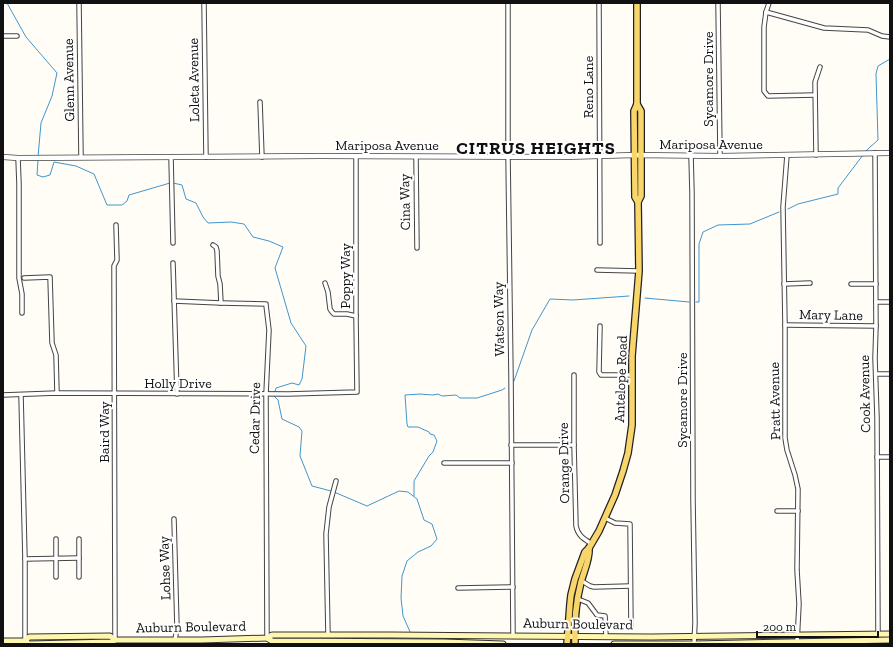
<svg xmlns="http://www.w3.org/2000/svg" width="893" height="647" viewBox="0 0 893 647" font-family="'Zilla Slab',serif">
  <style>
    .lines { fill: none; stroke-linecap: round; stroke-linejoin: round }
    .stream { stroke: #3f96cf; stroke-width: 1 }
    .minor-casing { stroke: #444; stroke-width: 5.5 }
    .tertiary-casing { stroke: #444; stroke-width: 6 }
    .secondary-casing { stroke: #333; stroke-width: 7 }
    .primary-casing { stroke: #222; stroke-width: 8 }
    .minor { stroke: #fff; stroke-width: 3.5 }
    .tertiary { stroke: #fff; stroke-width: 4.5 }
    .secondary { stroke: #fff6b0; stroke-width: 5 }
    .primary { stroke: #f9d66b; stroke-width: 5.5 }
    .labels { text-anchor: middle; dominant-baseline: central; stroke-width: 4; stroke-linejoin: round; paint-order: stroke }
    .street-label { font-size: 14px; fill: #111; stroke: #fff }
    .district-label { font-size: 18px; font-weight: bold; letter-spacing: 1px; fill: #111; stroke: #fff }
  </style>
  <rect width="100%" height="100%" fill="#fffdf5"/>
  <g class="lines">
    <g class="stream">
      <polyline points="7,3 26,37 57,73 52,96 41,123 38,157"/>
      <polyline points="865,152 869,148 878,140 876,74 878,66 890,59"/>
      <polyline points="38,160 37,175 43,177 50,175 54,162 76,166 94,174 107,205 122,205 127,201 129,195 170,183"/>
      <polyline points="173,183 182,185 186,199 196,203 203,217 208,223 231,222 244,224 253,237 269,241 283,247 275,268 291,323 306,346 302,379 299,385 292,383 276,388 275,392"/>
      <polyline points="788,209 798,204 838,194 838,188 863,155"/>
      <polyline points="645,298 689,302"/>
      <polyline points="696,302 699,302 699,244 703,232 718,225 750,224 779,212"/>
      <polyline points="514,381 532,330 550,299 573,300 629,296"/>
      <polyline points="275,395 274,396 278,400 282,419 299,427 302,431 300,456 312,486 331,491"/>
      <polyline points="334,492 367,506 399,491 408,492 417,499 424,520 432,524 437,539 431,546 418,552 407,561 402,576 401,598 403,616 411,634"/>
      <polyline points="414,496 414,481 429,456 433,452 437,441 434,435 430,434 429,432 418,427 408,427 407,424 405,395 420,394 433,395 438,394 442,396 456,395 460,398 477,398 502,390 505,388"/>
    </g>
    <g class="minor-casing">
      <g id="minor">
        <polyline points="79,3 81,157"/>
        <polyline points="204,3 206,157"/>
        <polyline points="508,3 508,156 511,376 513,636"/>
        <polyline points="599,3 600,243"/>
        <polyline points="718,3 720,156"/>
        <polyline points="769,3 766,12 764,27 764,91 768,96 815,95"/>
        <polyline points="766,12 824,28 868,30 882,36 890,37"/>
        <polyline points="3,36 17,36"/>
        <polyline points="260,102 262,157"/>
        <polyline points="875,153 876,326 875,358 877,417 878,634"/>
        <polyline points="691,155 692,193 693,500 695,623 694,644"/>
        <polyline points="787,155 783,207 785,325 785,438 787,450 795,475 798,489 797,570 799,604 797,643"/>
        <polyline points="816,155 815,82 820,67"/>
        <polyline points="171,157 173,243"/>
        <polyline points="416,157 417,248"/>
        <polyline points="18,158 19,184 19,278 22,294 22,313"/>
        <polyline points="213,245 216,247 217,251 218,276 220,284 221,303"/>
        <polyline points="173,263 177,394"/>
        <polyline points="597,270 639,271"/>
        <polyline points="24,278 50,277 52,343 56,355 57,393"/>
        <polyline points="325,283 328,292 330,309 332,312 334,314 347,314 356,316"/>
        <polyline points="784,284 810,283"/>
        <polyline points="851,284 876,284"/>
        <polyline points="174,301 221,303 266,304 266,305 269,330 266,394 267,638"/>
        <polyline points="876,302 890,302"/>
        <polyline points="785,325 876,326"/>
        <polyline points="600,326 599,372 601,375 632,375"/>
        <polyline points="876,374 890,374"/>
        <path d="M574 375V445L576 526C578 536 584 539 592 544"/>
        <polyline points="3,395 57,393 288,394 357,392 356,316 356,157"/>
        <polyline points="21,395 25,559 25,641"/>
        <polyline points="511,445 574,445"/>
        <polyline points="877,457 890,457"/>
        <polyline points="444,463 512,463"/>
        <polyline points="777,511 798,511"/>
        <polyline points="605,518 615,523 630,524 631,627"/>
        <polyline points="174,519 177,628 175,640"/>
        <polyline points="56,539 56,577"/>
        <polyline points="79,539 79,577"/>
        <polyline points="25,559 79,558"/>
        <polyline points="582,581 590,586 594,587 630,586"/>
        <polyline points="458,588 513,587"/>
        <polyline points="578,599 588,603 597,615 605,616 606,636"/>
        <polyline points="328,635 326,534 329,507 336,481"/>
        <polyline points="115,640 114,266 117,260 116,225"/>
      </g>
    </g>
    <g class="tertiary-casing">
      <polyline id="tertiary" points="3,157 18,158 319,156 563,157 635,155 720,156 890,153"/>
    </g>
    <g class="secondary-casing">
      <g id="secondary">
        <polyline points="267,638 272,641 444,642 503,644"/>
        <polyline points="3,641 25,641 29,644 112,642 115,640 202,640 267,638 272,635 391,635 651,637 890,634"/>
        <polyline points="25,641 29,637 110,636 115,640"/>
        <polyline points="614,644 694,644 890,640"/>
      </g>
    </g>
    <g class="primary-casing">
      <g id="primary">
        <polyline points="637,104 641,111 641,196 638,202"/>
        <polyline points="567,644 570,604 571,595 575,579 585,552 589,548 599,531 615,495 623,471 628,453 632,425 632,356 639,271 638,202 635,197 634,111 637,104 637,3"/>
        <path d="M575 644C574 623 576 602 581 582 584 571 590 559 589 548"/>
      </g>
    </g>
    <use href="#minor" class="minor"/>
    <use href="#tertiary" class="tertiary"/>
    <use href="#secondary" class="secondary"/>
    <use href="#primary" class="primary"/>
  </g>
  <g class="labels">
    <g class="street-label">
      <text transform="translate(708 79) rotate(-90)">Sycamore Drive</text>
      <text transform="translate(69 80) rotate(-91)">Glenn Avenue</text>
      <text transform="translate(194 80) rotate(-91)">Loleta Avenue</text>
      <text transform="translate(588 87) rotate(-90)">Reno Lane</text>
      <text x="711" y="144">Mariposa Avenue</text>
      <text x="387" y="145">Mariposa Avenue</text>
      <text transform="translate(405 202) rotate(-91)">Cina Way</text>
      <text transform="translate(345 276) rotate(-90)">Poppy Way</text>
      <text transform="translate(831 315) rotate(1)">Mary Lane</text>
      <text transform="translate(499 319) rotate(-91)">Watson Way</text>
      <text transform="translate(621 379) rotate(-88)">Antelope Road</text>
      <text x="178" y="383">Holly Drive</text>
      <text transform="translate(865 394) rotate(-91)">Cook Avenue</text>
      <text transform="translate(682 400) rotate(-90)">Sycamore Drive</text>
      <text transform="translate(775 401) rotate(-91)">Pratt Avenue</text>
      <text transform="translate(255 418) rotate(-89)">Cedar Drive</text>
      <text transform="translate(104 432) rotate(-90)">Baird Way</text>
      <text transform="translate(564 463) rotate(-91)">Orange Drive</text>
      <text transform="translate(165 568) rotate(-92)">Lohse Way</text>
      <text transform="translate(578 624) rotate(1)">Auburn Boulevard</text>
      <text transform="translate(191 627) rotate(-1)">Auburn Boulevard</text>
    </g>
    <g class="district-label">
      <text x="536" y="148">CITRUS HEIGHTS</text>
    </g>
  </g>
  <rect width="893" height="647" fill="none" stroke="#111111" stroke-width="8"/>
  <path d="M757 631v6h121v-6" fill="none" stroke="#111111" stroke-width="2"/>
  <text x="763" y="631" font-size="12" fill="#111111" stroke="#ffffff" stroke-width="3" paint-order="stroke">200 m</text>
</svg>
